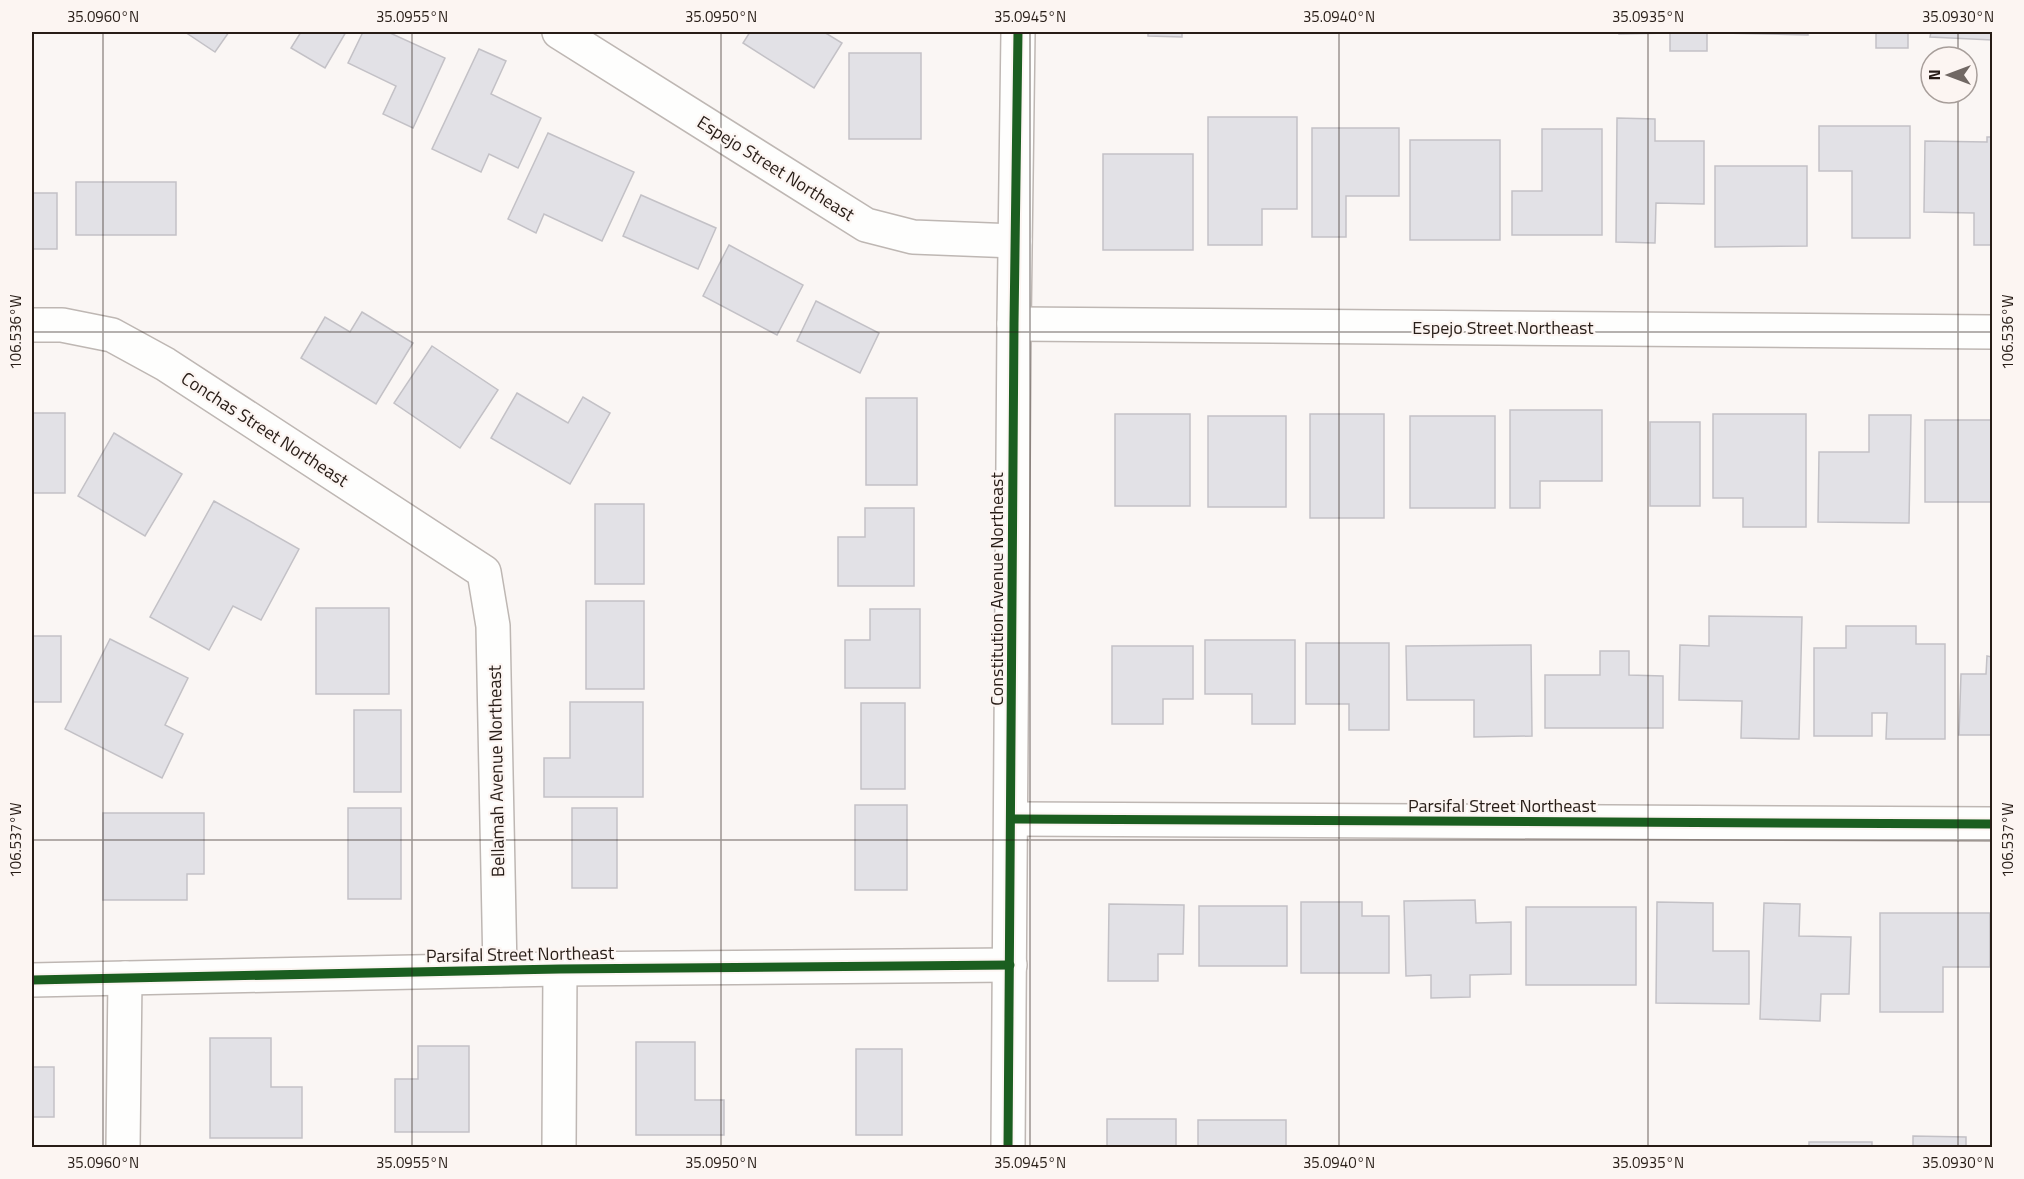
<svg xmlns="http://www.w3.org/2000/svg" width="2024" height="1179" viewBox="0 0 2024 1179" font-family="'Titillium Web',sans-serif">
  <style>
    .building { fill: #e2e1e6; stroke: #c3c1c6; stroke-width: 1.5 }
    .lines { fill: none; stroke-linecap: round; stroke-linejoin: round }
    .minor-casing { stroke: #beb7b3; stroke-width: 36 }
    .tertiary-casing { stroke: #beb7b3; stroke-width: 36 }
    .minor { stroke: #fefefd; stroke-width: 33 }
    .tertiary { stroke: #fefefd; stroke-width: 33 }
    .cycleway-casing { stroke: #fcf5f2; stroke-width: 13 }
    .cycleway { stroke: #1b5e20; stroke-width: 9 }
    .ticks { fill: none; stroke: #271c16; stroke-width: 1.5; stroke-opacity: 0.45 }
    .labels { text-anchor: middle; dominant-baseline: central; stroke-width: 4.5; stroke-linejoin: round; paint-order: stroke }
    .street-label { font-size: 18px; fill: #271c16; stroke: #fcf5f2 }
    .neatline { fill: none; stroke: #271c16; stroke-width: 2 }
    .ticks-label { font-size: 15px; text-anchor: middle; fill: #271c16 }
  </style>
  <rect width="100%" height="100%" fill="#faf6f4"/>
  <g class="building">
    <polygon points="185,32 229,32 215,52"/>
    <polygon points="301,32 346,32 325,68 291,48"/>
    <polygon points="363,32 388,32 445,58 413,128 383,114 396,86 348,63"/>
    <polygon points="750,32 824,32 842,43 814,88 743,43"/>
    <polygon points="1148,32 1182,32 1182,37 1148,36"/>
    <polygon points="1219,32 1294,32 1294,33"/>
    <polygon points="1619,32 1707,32 1707,51 1670,51 1670,33 1619,34"/>
    <polygon points="1721,32 1808,32 1808,35 1721,33"/>
    <rect x="1876" y="32" width="32" height="16"/>
    <polygon points="1931,32 1992,32 1992,40 1930,37"/>
    <polygon points="479,49 506,61 491,94 541,118 518,168 489,154 481,172 432,149"/>
    <rect x="849" y="53" width="72" height="86"/>
    <polygon points="1208,117 1297,117 1297,209 1262,209 1262,245 1208,245"/>
    <polygon points="1617,118 1655,119 1655,141 1704,141 1704,204 1656,203 1655,243 1616,242"/>
    <polygon points="1819,126 1910,126 1910,238 1852,238 1852,171 1819,171"/>
    <polygon points="1312,128 1399,128 1399,196 1346,196 1346,237 1312,237"/>
    <polygon points="1542,129 1602,129 1602,235 1512,235 1512,191 1542,191"/>
    <polygon points="548,133 634,172 602,241 544,214 536,233 508,219"/>
    <polygon points="1987,137 1992,137 1992,245 1974,245 1974,213 1924,212 1925,141 1987,142"/>
    <rect x="1410" y="140" width="90" height="100"/>
    <rect x="1103" y="154" width="90" height="96"/>
    <polygon points="1715,166 1807,166 1807,246 1715,247"/>
    <rect x="76" y="182" width="100" height="53"/>
    <rect x="32" y="193" width="25" height="56"/>
    <polygon points="641,195 716,228 698,269 623,236"/>
    <polygon points="729,245 803,285 777,335 703,296"/>
    <polygon points="816,301 879,333 860,373 797,341"/>
    <polygon points="362,312 413,343 376,404 301,358 325,317 350,332"/>
    <polygon points="432,346 498,390 460,448 394,403"/>
    <polygon points="517,393 568,423 583,397 610,413 570,484 491,438"/>
    <rect x="866" y="398" width="51" height="87"/>
    <polygon points="1510,410 1602,410 1602,481 1540,481 1540,508 1510,508"/>
    <rect x="32" y="413" width="33" height="80"/>
    <rect x="1115" y="414" width="75" height="92"/>
    <rect x="1310" y="414" width="74" height="104"/>
    <polygon points="1713,414 1806,414 1806,527 1743,527 1743,498 1713,498"/>
    <polygon points="1869,415 1911,415 1909,523 1818,522 1819,452 1869,452"/>
    <rect x="1208" y="416" width="78" height="91"/>
    <rect x="1410" y="416" width="85" height="92"/>
    <rect x="1925" y="420" width="67" height="82"/>
    <rect x="1650" y="422" width="50" height="84"/>
    <polygon points="114,433 182,474 145,536 78,496"/>
    <polygon points="214,501 299,549 261,620 233,606 209,650 150,617"/>
    <rect x="595" y="504" width="49" height="80"/>
    <polygon points="865,508 914,508 914,586 838,586 838,537 865,537"/>
    <polygon points="32,601 33,601 33,636 61,636 61,702 32,702"/>
    <rect x="586" y="601" width="58" height="88"/>
    <rect x="316" y="608" width="73" height="86"/>
    <polygon points="870,609 920,609 920,688 845,688 845,640 870,640"/>
    <polygon points="1709,616 1802,617 1799,739 1741,738 1742,701 1679,700 1680,645 1709,646"/>
    <polygon points="1846,626 1916,626 1916,644 1945,644 1945,739 1886,739 1887,713 1872,713 1872,736 1814,736 1814,648 1846,648"/>
    <polygon points="110,639 188,678 165,725 183,734 162,778 65,729"/>
    <polygon points="1205,640 1295,640 1295,724 1252,724 1252,694 1205,694"/>
    <polygon points="1306,643 1389,643 1389,730 1349,730 1349,704 1306,704"/>
    <polygon points="1531,645 1532,736 1474,737 1474,700 1407,700 1406,646"/>
    <polygon points="1112,646 1193,646 1193,699 1163,699 1163,724 1112,724"/>
    <polygon points="1600,651 1629,651 1629,675 1663,676 1663,728 1545,728 1545,675 1600,675"/>
    <polygon points="1987,656 1992,657 1992,735 1959,735 1961,674 1986,674"/>
    <polygon points="570,702 643,702 643,797 544,797 544,758 570,758"/>
    <rect x="861" y="703" width="44" height="86"/>
    <rect x="354" y="710" width="47" height="82"/>
    <rect x="855" y="805" width="52" height="85"/>
    <rect x="348" y="808" width="53" height="91"/>
    <rect x="572" y="808" width="45" height="80"/>
    <polygon points="103,813 204,813 204,874 187,874 187,900 103,900"/>
    <polygon points="1475,900 1476,923 1511,922 1511,974 1470,975 1470,997 1431,998 1431,975 1406,976 1404,901"/>
    <polygon points="1301,902 1362,902 1362,916 1389,916 1389,973 1301,973"/>
    <polygon points="1657,902 1713,903 1713,951 1749,951 1749,1004 1656,1003"/>
    <polygon points="1764,903 1800,904 1799,936 1851,937 1849,994 1821,994 1820,1021 1760,1019"/>
    <polygon points="1109,904 1184,905 1183,954 1158,954 1158,981 1108,981"/>
    <rect x="1199" y="906" width="88" height="60"/>
    <rect x="1526" y="907" width="110" height="78"/>
    <polygon points="1880,913 1990,913 1990,967 1943,967 1943,1012 1880,1012"/>
    <polygon points="210,1038 271,1038 271,1087 302,1087 302,1138 210,1138"/>
    <polygon points="636,1042 695,1042 695,1100 724,1100 724,1135 636,1135"/>
    <polygon points="418,1046 469,1046 469,1132 395,1132 395,1079 418,1079"/>
    <rect x="856" y="1049" width="46" height="86"/>
    <rect x="32" y="1067" width="22" height="50"/>
    <rect x="1107" y="1119" width="69" height="29"/>
    <rect x="1198" y="1120" width="88" height="28"/>
    <polygon points="1913,1136 1966,1137 1966,1148 1913,1148"/>
    <rect x="1809" y="1142" width="63" height="6"/>
  </g>
  <g class="lines">
    <g class="minor-casing">
      <g id="minor">
        <polyline points="559,32 866,225 913,237 1015,241"/>
        <polyline points="1014,324 1992,332"/>
        <polyline points="32,325 62,325 112,335 165,364 484,572 493,626 500,970"/>
        <polyline points="1011,819 1992,824"/>
        <polyline points="32,980 560,969 1010,965"/>
        <polyline points="123,1148 125,978"/>
        <polyline points="559,1148 560,969"/>
      </g>
    </g>
    <g class="tertiary-casing">
      <polyline id="tertiary" points="1008,1148 1014,324 1018,32"/>
    </g>
    <use href="#minor" class="minor"/>
    <use href="#tertiary" class="tertiary"/>
    <g class="cycleway-casing">
      <g id="cycleway">
        <polyline points="1011,819 1992,824"/>
        <polyline points="32,980 560,969 1010,965"/>
        <polyline points="1008,1148 1014,324 1018,32"/>
      </g>
    </g>
    <use href="#cycleway" class="cycleway"/>
  </g>
  <path class="ticks" d="M103 32V1148M412 32V1148M721 32V1148M1030 32V1148M1339 32V1148M1648 32V1148M1958 32V57M1958 93V1148M32 332H1992M32 840H1992"/>
  <g class="labels">
    <g class="street-label">
      <text transform="translate(776 168) rotate(32)">Espejo Street Northeast</text>
      <text x="1503" y="327">Espejo Street Northeast</text>
      <text transform="translate(265 429) rotate(33)">Conchas Street Northeast</text>
      <text transform="translate(996 589) rotate(-90)">Constitution Avenue Northeast</text>
      <text transform="translate(496 771) rotate(-91)">Bellamah Avenue Northeast</text>
      <text x="1502" y="805">Parsifal Street Northeast</text>
      <text transform="translate(520 954) rotate(-1)">Parsifal Street Northeast</text>
    </g>
  </g>
  <rect width="2024" height="1179" fill="none" stroke="#fcf5f2" stroke-width="66"/>
  <g transform="translate(1949 75) rotate(270)"><circle r="28" fill="#fcf5f2" stroke="#a79e9a" stroke-width="1.5"/>
  <path d="M0-4.5L10 22L0 15L-10 22Z" fill="#716864"/>
  <text y="-9" font-size="16" font-weight="bold" text-anchor="middle" fill="#271c16">N</text>
  </g>
  <rect x="33" y="33" width="1958" height="1113" class="neatline"/>
  <g class="ticks-label">
    <text x="103" y="22">35.0960°N</text>
    <text x="412" y="22">35.0955°N</text>
    <text x="721" y="22">35.0950°N</text>
    <text x="1030" y="22">35.0945°N</text>
    <text x="1339" y="22">35.0940°N</text>
    <text x="1648" y="22">35.0935°N</text>
    <text x="1958" y="22">35.0930°N</text>
    <text transform="translate(2008 332) rotate(-90)" y="5">106.536°W</text>
    <text transform="translate(16 332) rotate(-90)" y="5">106.536°W</text>
    <text transform="translate(2008 840) rotate(-90)" y="5">106.537°W</text>
    <text transform="translate(16 840) rotate(-90)" y="5">106.537°W</text>
    <text x="103" y="1168">35.0960°N</text>
    <text x="412" y="1168">35.0955°N</text>
    <text x="721" y="1168">35.0950°N</text>
    <text x="1030" y="1168">35.0945°N</text>
    <text x="1339" y="1168">35.0940°N</text>
    <text x="1648" y="1168">35.0935°N</text>
    <text x="1958" y="1168">35.0930°N</text>
  </g>
</svg>
